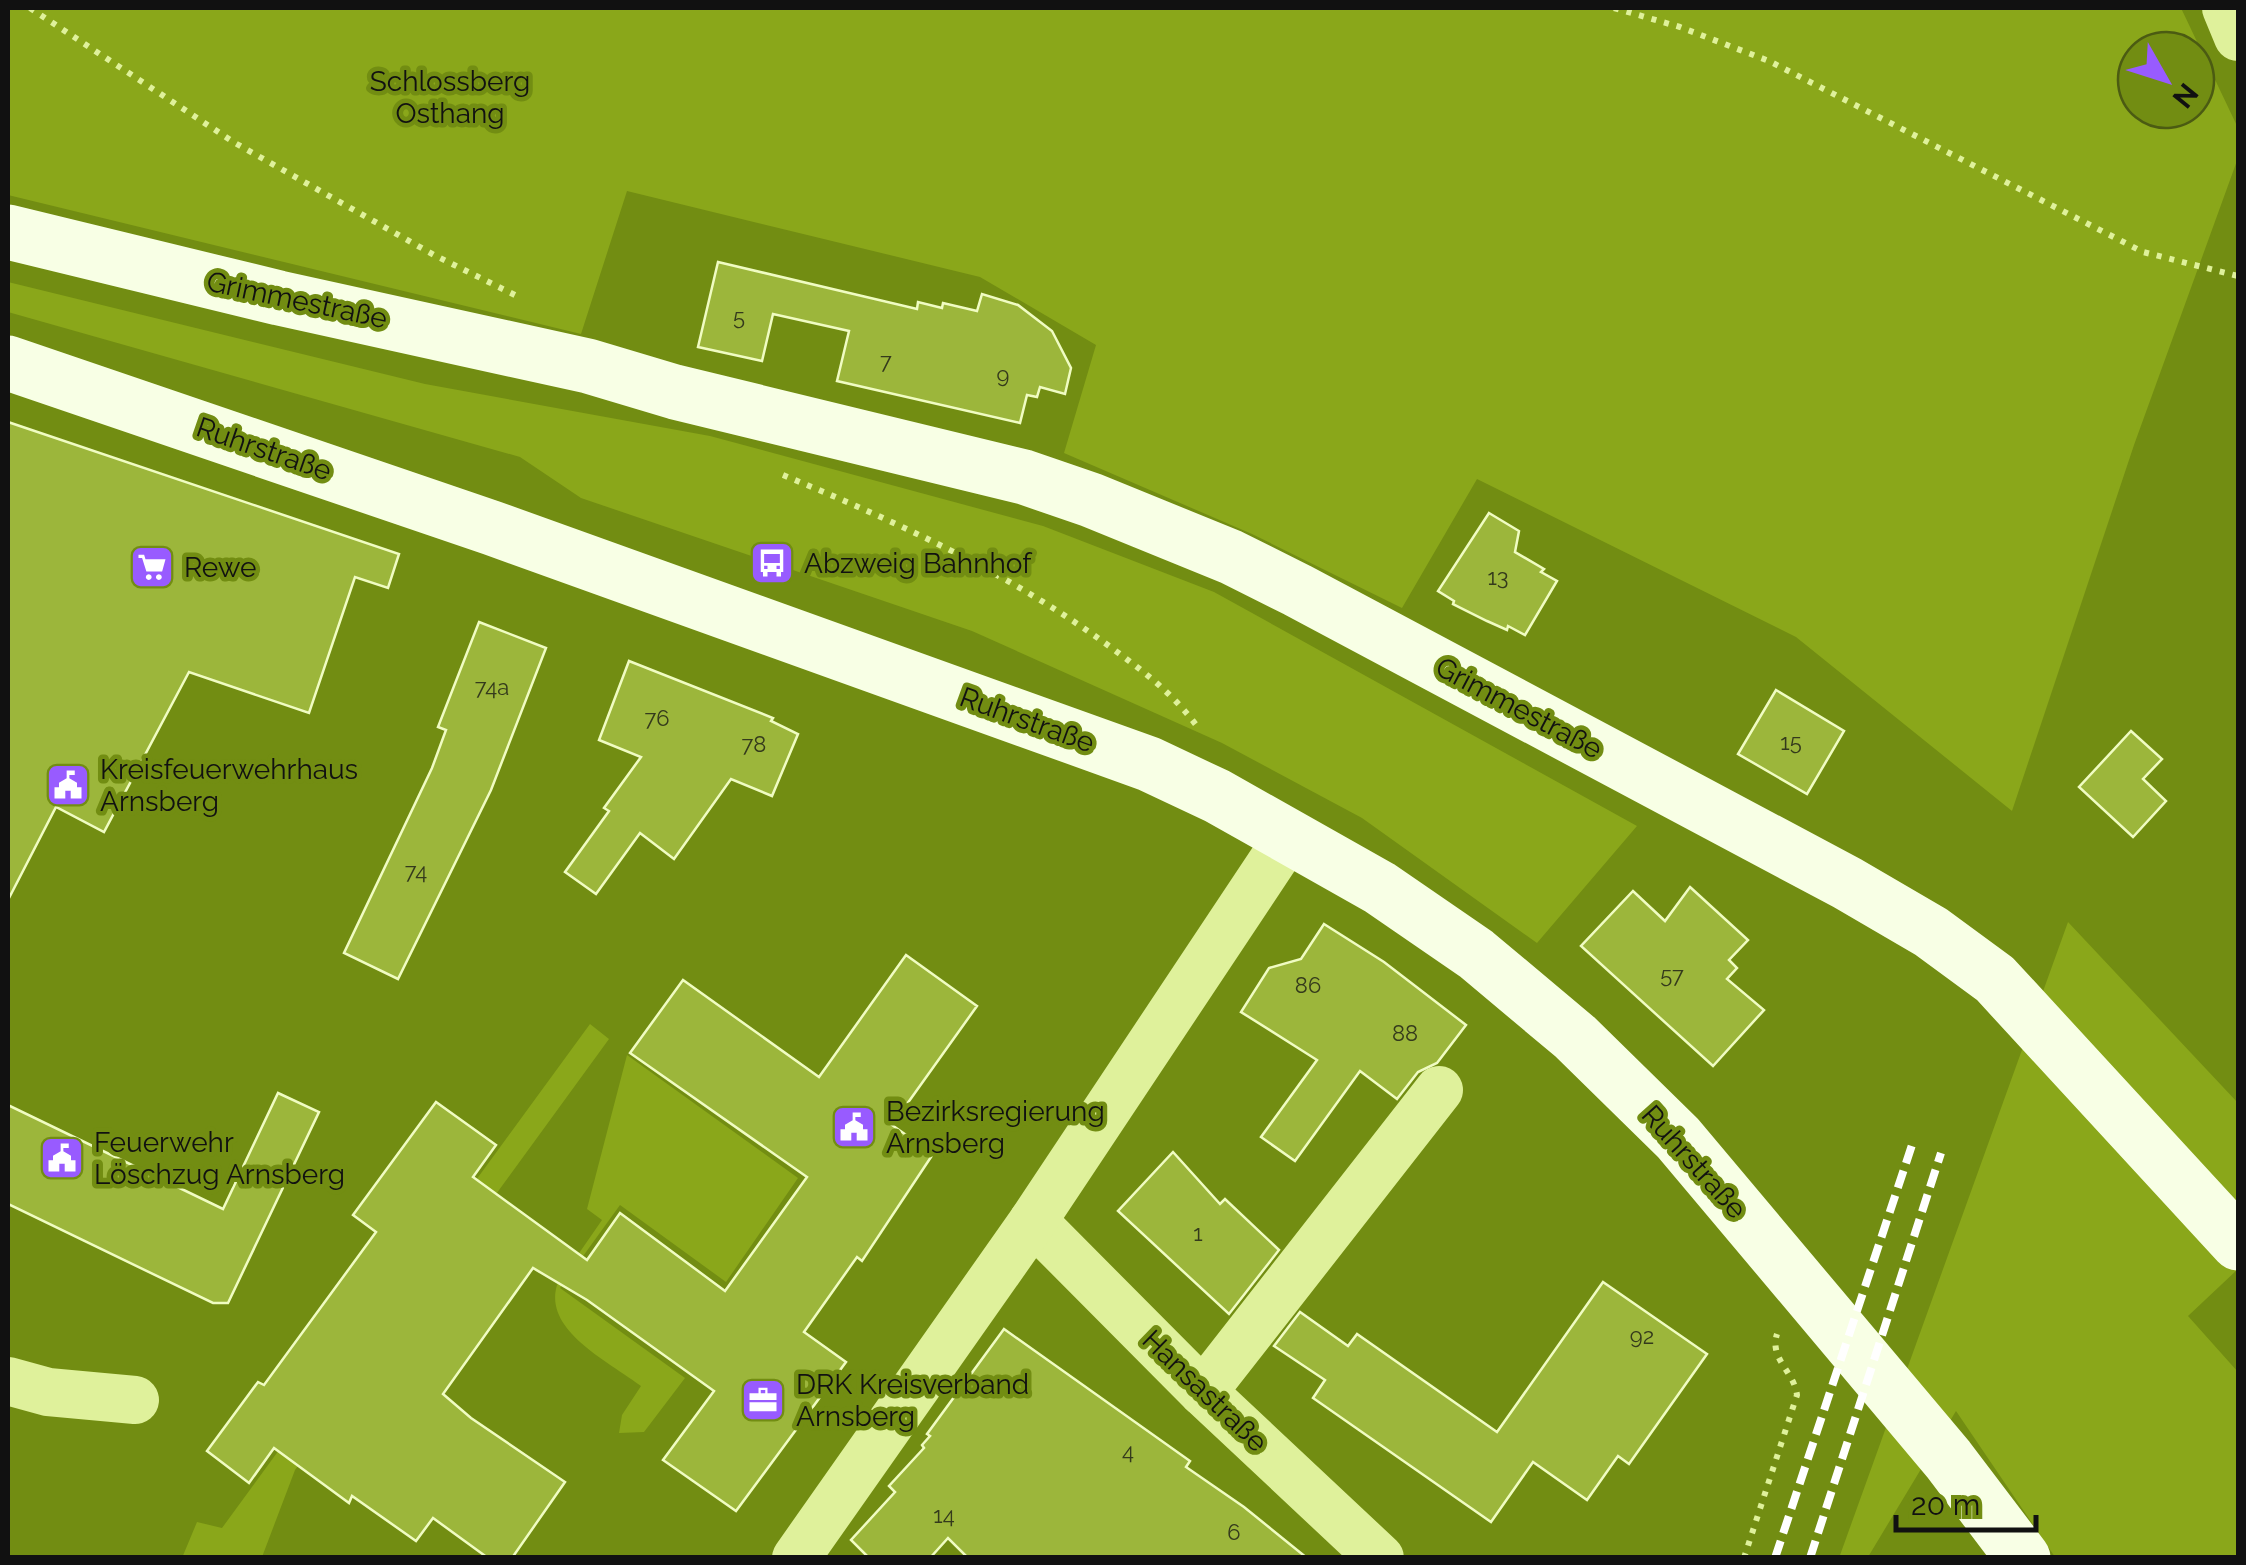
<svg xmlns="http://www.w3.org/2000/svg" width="2246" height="1565" viewBox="0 0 2246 1565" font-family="Raleway,sans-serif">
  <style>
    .green { fill: #8aa71a; fill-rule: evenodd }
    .building { fill: #9cb63b; stroke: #f0fcc2; stroke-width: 2.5 }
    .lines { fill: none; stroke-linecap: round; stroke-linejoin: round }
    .path { stroke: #dff19b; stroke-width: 6; stroke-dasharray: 5 8; stroke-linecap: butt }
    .minor { stroke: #dff19b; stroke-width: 48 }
    .major { stroke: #f8ffe5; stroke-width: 55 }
    .rail { stroke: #fff; stroke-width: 8; stroke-dasharray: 18 8; stroke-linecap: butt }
    .labels { text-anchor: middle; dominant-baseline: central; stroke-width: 9; stroke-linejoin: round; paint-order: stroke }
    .number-label { font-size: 22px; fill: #343a1c }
    .park-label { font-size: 28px; fill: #111; stroke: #728d12 }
    .street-label { font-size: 28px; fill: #111; stroke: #728d12 }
    .poi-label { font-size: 28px; fill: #111; stroke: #728d12; text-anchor: start }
  </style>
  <rect width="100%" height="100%" fill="#728d12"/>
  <g class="green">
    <path d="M8 8H2181L2238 128V158L2134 445 2012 811 1796 637 1477 479 1402 608 1252 534 1064 453 1096 345 980 277 627 191 581 334 8 195ZM2196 50V110H2136V50Z"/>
    <polygon points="8,282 425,384 710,436 1043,526 1214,592 1637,826 1537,943 1362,818 1222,743 972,631 581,498 520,457 8,312"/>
    <polygon points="2068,922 2238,1103 2238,1269 2188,1316 2238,1372 2238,1557 2055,1557 1956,1411 1868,1557 1839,1558"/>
    <polygon points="590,1024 609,1039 295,1470 262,1557 182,1558 197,1522 222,1528"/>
    <path d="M627 1055 798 1178 726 1282 620 1205 560 1288 685 1378 644 1432 619 1433 622 1415 641 1386C610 1362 543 1331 557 1285L602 1220 587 1209Z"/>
  </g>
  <g class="building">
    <polygon points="718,262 917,309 918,302 942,308 943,303 977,311 982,294 1018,305 1052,331 1071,368 1065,394 1040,387 1037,397 1027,395 1020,423 837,381 849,331 773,314 762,361 698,347"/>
    <polygon points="8,422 399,554 388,588 355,577 309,713 189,672 104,832 56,807 8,900"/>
    <polygon points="1489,513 1519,531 1515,552 1544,569 1541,572 1557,581 1525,635 1508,626 1507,630 1487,621 1453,604 1454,601 1438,591"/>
    <polygon points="479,622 546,648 491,790 398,979 344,953 432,768 446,730 438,727"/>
    <polygon points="629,661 773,718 771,721 798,734 772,796 731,779 674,859 640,833 596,894 565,872 609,811 604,808 641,757 599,740"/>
    <polygon points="1776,690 1844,731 1807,794 1738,754"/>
    <polygon points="2131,731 2162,759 2143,779 2166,801 2133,837 2079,787"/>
    <polygon points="1690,887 1748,940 1729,960 1737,968 1727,979 1764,1010 1713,1066 1581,946 1633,891 1665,921"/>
    <polygon points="1324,924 1384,962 1466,1025 1437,1063 1418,1072 1397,1099 1360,1071 1295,1161 1261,1137 1317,1060 1241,1012 1269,968 1301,959"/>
    <polygon points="906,955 977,1006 892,1125 933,1154 862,1261 857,1257 804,1332 846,1362 736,1511 663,1460 714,1391 587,1300 533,1268 443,1394 471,1418 565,1482 512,1558 488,1558 433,1518 416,1541 352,1496 349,1503 274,1448 249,1483 207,1451 258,1382 264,1385 376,1232 353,1215 436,1102 496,1145 473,1177 587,1260 620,1213 725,1291 807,1177 630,1053 683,980 819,1077"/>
    <polygon points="278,1093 319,1112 228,1303 213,1303 8,1204 8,1105 223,1209"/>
    <polygon points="1173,1152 1220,1204 1225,1199 1279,1250 1229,1314 1118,1211"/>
    <polygon points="1603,1282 1707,1354 1629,1464 1618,1456 1587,1500 1533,1462 1491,1522 1313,1398 1325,1380 1274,1346 1300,1312 1348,1346 1357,1334 1497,1432"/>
    <polygon points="1004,1329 1190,1461 1186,1467 1244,1507 1307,1558 968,1558 948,1538 930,1558 869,1558 851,1540 895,1492 889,1486 924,1448 922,1445 930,1436 927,1434"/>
  </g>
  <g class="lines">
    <g class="path">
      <polyline points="30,8 235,143 434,255 519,297"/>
      <polyline points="1614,8 1680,27 1769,61 2143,252 2238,276"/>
      <path d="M783 475C897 522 1009 573 1109 646 1143 671 1174 694 1199 729"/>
      <path d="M1744 1558 1797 1395C1794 1371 1769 1359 1777 1334"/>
    </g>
    <g class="minor">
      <polyline points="2226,8 2238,37"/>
      <polyline points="1033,1221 1203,1392 1380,1558"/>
      <polyline points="8,1381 48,1392 135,1400"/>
      <polyline points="1203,1392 1439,1090"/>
      <polyline points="796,1558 1033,1221 1289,836"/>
    </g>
    <g class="major">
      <polyline points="8,232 279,298 588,366 675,392 1024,477 1091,500 1231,557 1297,590 1847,883 1931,932 1995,979 2238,1243"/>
      <polyline points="8,363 492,528 1149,764 1217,796 1380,888 1476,954 1575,1037 1678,1138 1948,1459 2023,1558"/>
    </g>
    <g class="rail">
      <polyline points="1775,1558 1914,1139"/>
      <polyline points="1810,1558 1941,1153"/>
    </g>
  </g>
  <defs>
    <g id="bus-square" transform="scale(2.25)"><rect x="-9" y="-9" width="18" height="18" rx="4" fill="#985bff" stroke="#728d12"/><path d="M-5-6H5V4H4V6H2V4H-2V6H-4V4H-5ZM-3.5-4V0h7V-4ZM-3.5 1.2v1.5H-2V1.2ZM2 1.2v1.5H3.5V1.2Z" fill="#fff"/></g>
    <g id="supermarket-square" transform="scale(2.25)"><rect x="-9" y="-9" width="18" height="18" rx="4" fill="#985bff" stroke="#728d12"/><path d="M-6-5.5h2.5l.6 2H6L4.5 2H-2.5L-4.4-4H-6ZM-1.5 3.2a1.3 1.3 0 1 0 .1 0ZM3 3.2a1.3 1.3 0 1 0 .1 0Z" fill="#fff"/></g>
    <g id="civic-square" transform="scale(2.25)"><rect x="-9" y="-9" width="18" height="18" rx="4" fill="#985bff" stroke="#728d12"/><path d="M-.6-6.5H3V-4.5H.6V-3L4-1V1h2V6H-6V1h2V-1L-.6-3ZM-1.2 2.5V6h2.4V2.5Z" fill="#fff"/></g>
    <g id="office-square" transform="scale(2.25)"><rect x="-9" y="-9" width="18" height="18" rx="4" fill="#985bff" stroke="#728d12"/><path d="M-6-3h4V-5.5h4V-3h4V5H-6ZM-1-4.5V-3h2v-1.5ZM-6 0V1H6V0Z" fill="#fff"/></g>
  </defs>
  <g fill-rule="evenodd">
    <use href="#bus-square" x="772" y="563"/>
    <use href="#supermarket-square" x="152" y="567"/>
    <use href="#civic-square" x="68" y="785"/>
    <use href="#civic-square" x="854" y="1127"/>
    <use href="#civic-square" x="62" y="1158"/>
    <use href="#office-square" x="763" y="1400"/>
  </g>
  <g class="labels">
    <g class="number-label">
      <text x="739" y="317">5</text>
      <text x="886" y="361">7</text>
      <text x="1003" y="375">9</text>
      <text x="1498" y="577">13</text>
      <text x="492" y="687">74a</text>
      <text x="657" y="718">76</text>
      <text x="1791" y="742">15</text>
      <text x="754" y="744">78</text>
      <text x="416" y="871">74</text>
      <text x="1672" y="975">57</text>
      <text x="1308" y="985">86</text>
      <text x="1405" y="1033">88</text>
      <text x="1198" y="1233">1</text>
      <text x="1642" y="1336">92</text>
      <text x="1128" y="1451">4</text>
      <text x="944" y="1515">14</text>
      <text x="1234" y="1532">6</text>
    </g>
    <g class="park-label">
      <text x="450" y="81">Schlossberg<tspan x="450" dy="32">Osthang</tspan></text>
    </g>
    <g class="street-label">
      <text transform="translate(297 300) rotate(12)">Grimmestraße</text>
      <text transform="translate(264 449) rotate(19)">Ruhrstraße</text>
      <text transform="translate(1519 708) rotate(28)">Grimmestraße</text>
      <text transform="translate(1027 720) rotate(20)">Ruhrstraße</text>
      <text transform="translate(1694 1162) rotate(48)">Ruhrstraße</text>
      <text transform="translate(1205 1391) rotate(44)">Hansastraße</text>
    </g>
    <g class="poi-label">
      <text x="804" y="563">Abzweig Bahnhof</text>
      <text x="184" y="567">Rewe</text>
      <text x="100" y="769">Kreisfeuerwehrhaus<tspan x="100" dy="32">Arnsberg</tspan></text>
      <text x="886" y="1111">Bezirksregierung<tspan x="886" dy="32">Arnsberg</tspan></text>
      <text x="94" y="1142">Feuerwehr<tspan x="94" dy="32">Löschzug Arnsberg</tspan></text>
      <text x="796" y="1384">DRK Kreisverband<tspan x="796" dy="32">Arnsberg</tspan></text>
    </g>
  </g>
  <rect width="2246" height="1565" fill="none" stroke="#111111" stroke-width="20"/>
  <g transform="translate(2166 80) rotate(129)"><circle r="48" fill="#728d12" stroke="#4b5b12" stroke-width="2.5"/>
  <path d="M0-8L18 38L0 25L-18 38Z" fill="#985bff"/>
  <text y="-15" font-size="28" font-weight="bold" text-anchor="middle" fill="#111111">N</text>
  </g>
  <path d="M1896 1515v15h140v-15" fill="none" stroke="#111111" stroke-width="5"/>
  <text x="1911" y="1515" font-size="30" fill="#111111" stroke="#728d12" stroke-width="8" paint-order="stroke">20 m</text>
</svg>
